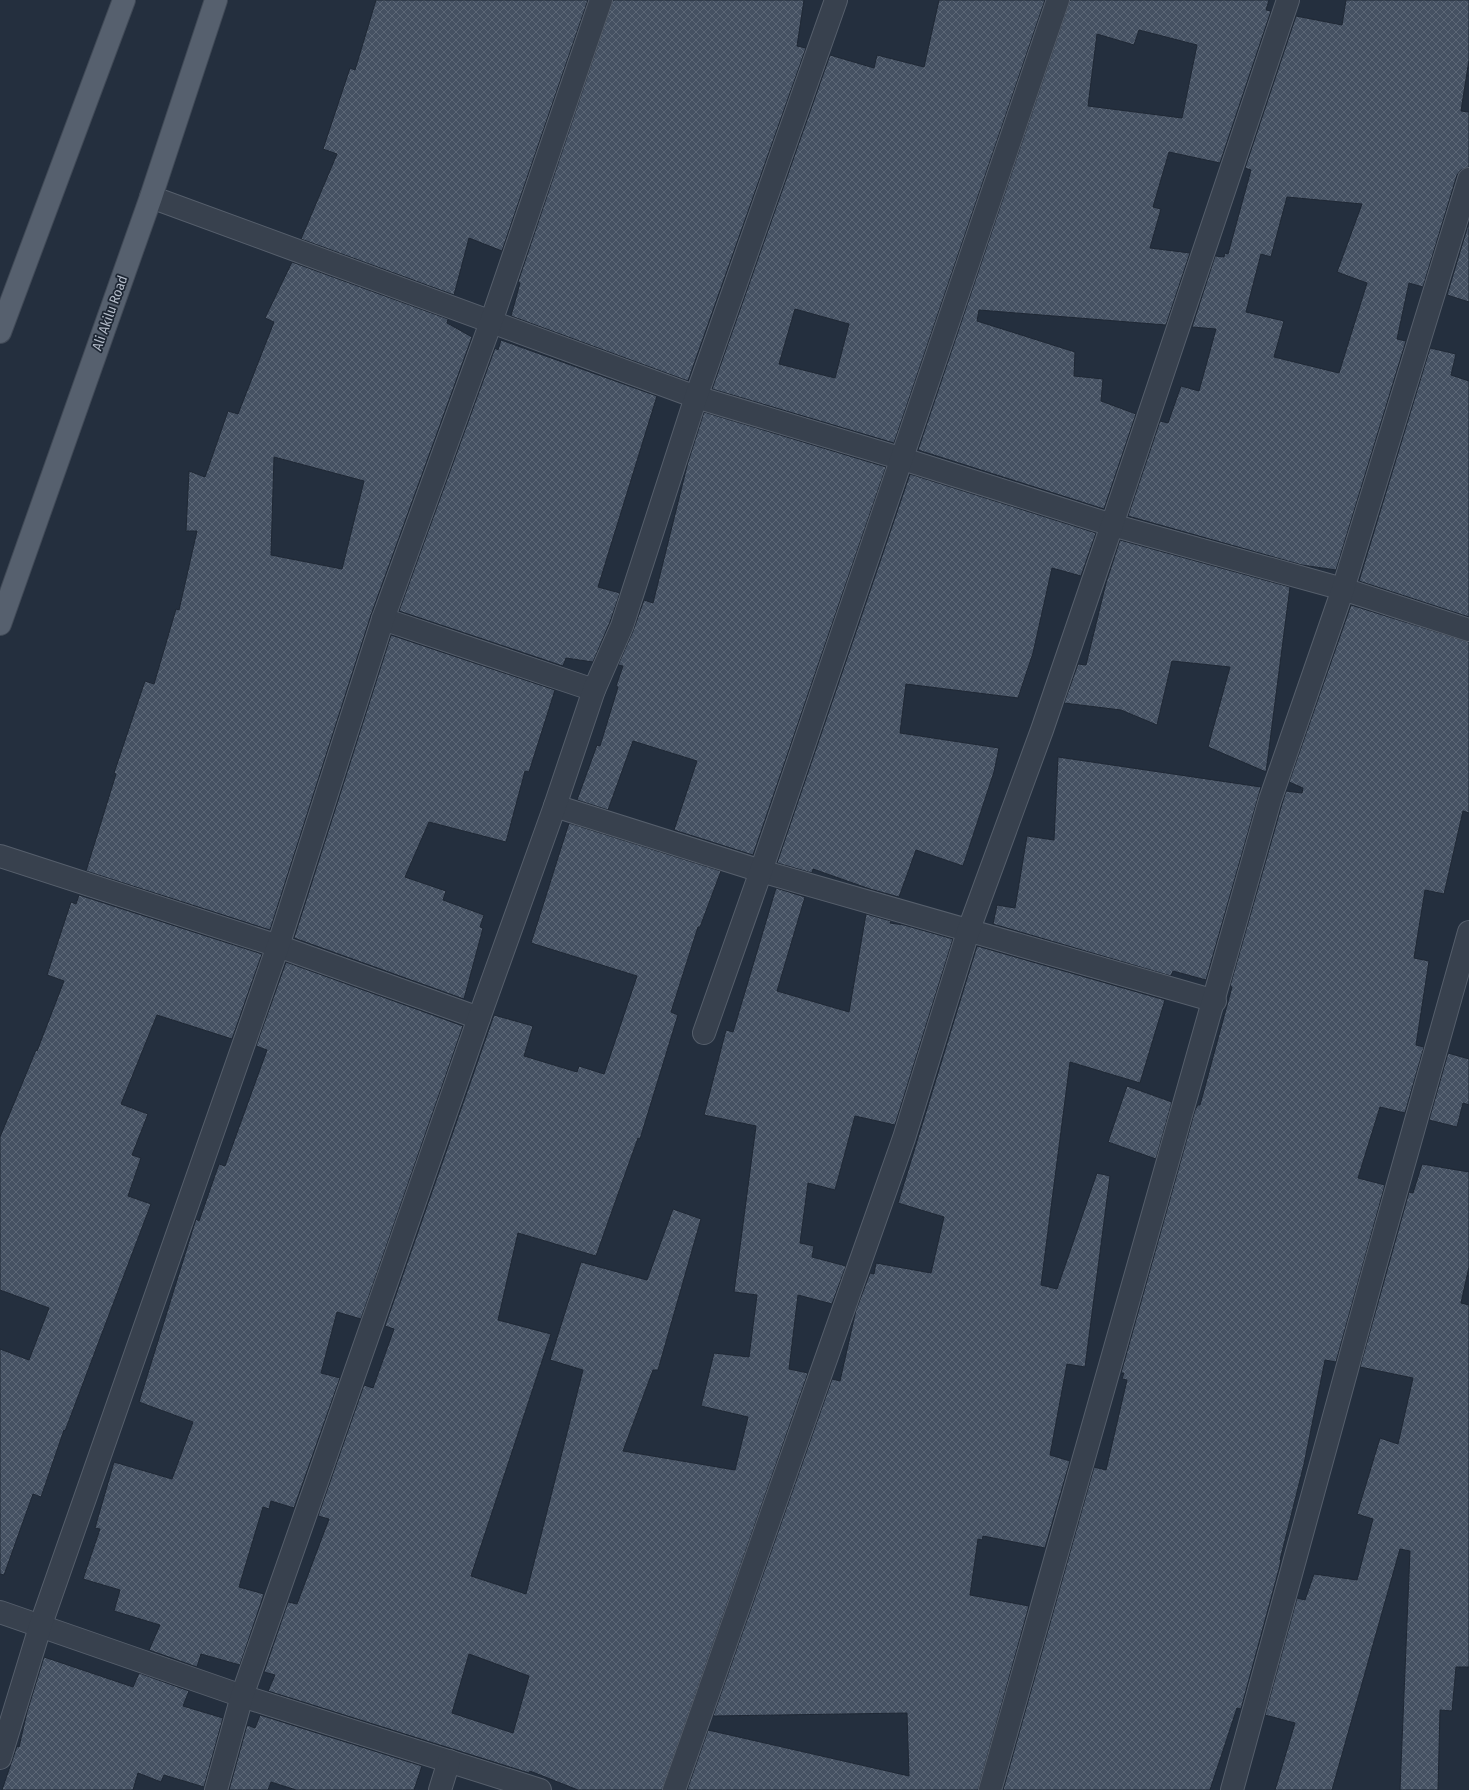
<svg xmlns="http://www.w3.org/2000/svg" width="1469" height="1790" viewBox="0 0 1469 1790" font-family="'Fira Sans Condensed',sans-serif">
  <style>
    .building { fill: url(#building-cross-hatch); stroke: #1f2835; fill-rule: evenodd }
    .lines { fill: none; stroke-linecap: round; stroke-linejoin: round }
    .minor-casing { stroke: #565f6c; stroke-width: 24 }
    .major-casing { stroke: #414a57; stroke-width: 24 }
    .minor { stroke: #38414e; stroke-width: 22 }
    .major { stroke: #56606e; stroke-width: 22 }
    .labels { text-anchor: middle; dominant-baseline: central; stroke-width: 3.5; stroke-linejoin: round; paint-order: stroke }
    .street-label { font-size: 14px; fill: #b4bcc9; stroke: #1d2633 }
  </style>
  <defs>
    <pattern id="building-cross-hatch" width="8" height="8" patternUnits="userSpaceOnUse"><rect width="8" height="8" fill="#455162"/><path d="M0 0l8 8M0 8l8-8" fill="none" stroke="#5d6877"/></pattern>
  </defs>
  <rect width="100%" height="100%" fill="#242f3e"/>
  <g class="building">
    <polygon points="376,0 588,0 502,251 469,238 454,295 301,239 337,154 323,149 350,68 355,70"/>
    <polygon points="613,0 804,0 797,46 806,48 688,381 511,316 520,283 518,282"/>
    <path d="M939 0H1045L894 443 712 389 830 55 874 68 877 55 924 67ZM795 309 849 324 835 378 779 364Z"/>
    <path d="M1070 0H1269L1266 10 1271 11 1220 163 1169 152 1153 207 1161 209 1150 248 1190 253 1166 325 979 310 977 321 1075 352 1074 376 1103 379 1101 401 1136 414 1104 509 918 450ZM1139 30 1197 45 1182 118 1088 106 1097 34 1134 45Z"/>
    <path d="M1346 0H1469V60L1461 111 1469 112V167L1461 170 1457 175 1423 287 1409 283 1397 339 1406 341 1336 570 1302 565 1128 516 1160 421 1168 423 1181 386 1199 391 1216 329 1192 327 1215 256 1224 257 1225 253 1228 254 1251 170 1245 168 1296 16 1342 25ZM1287 197 1362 204 1337 272 1367 283 1339 373 1274 357 1284 321 1246 312 1261 254 1271 257Z"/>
    <polygon points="1469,222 1469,302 1447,295"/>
    <path d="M292 262 448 319 447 323 472 337 371 615 270 930 86 871 116 774 114 773 145 681 154 684 176 609 179 610 197 531H186L189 471 205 477 228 411 238 414 274 322 265 318ZM274 457 364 481 342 569 271 555Z"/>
    <polygon points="501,340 657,396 598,587 620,593 610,622 593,662 566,658 563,666 399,611 495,348 498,350"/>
    <polygon points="1430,348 1456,354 1451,375 1469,381 1469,617 1359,581"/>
    <polygon points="704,412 886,467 753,855 674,830 697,761 633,741 608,810 577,800 597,745 600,746 618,687 616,686 623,666 618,665 633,631 644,600 653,603 688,462"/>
    <polygon points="910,474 1096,533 1081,576 1052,568 1033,653 1018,698 906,684 900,733 999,748 994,772 963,866 916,850 899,897 870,889 813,869 812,873 777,863"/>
    <polygon points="1120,540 1290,587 1266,772 1208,747 1230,667 1172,661 1157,725 1121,710 1064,703 1078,664 1086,665 1106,583"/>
    <polygon points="1351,605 1469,642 1469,813 1463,811 1444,894 1425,890 1414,958 1429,961 1416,1045 1424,1047 1405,1113 1380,1107 1358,1178 1385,1185 1336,1362 1325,1360 1304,1464 1280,1560 1281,1560 1279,1569 1241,1709 1237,1708 1210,1790 1003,1790 1094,1467 1106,1470 1127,1380 1122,1379 1124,1373 1121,1373 1195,1110 1198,1105 1200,1105 1232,987 1230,986 1282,804 1286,791 1302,793 1303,788 1289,782"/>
    <polygon points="391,635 555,690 529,772 525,771 506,842 429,822 405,877 446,891 443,900 484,915 480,927 483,928 464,999 294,938"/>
    <polygon points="1058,757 1261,787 1206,980 1173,971 1171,976 993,924 997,905 1015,908 1027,836 1054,840"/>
    <path d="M569 823 721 871 700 927H698L671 1012 678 1015 640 1139 638 1138 596 1256 518 1233 498 1320 551 1334 471 1576 526 1594 583 1370 550 1360 581 1262 647 1280 673 1209 701 1219 658 1370H653L623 1451 735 1470 748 1417 701 1406 714 1353 749 1357 757 1295 734 1292 756 1126 704 1115 726 1030 733 1032 776 888 805 897 777 991 849 1012 866 914 891 921 890 923 904 925 953 939 895 1125 855 1116 835 1190 808 1183 800 1243 814 1246 812 1257 846 1266 832 1304 798 1295 789 1369 808 1373 662 1790H578L530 1771 529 1773 268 1691 275 1675 264 1672 288 1602 297 1604 329 1519 318 1516 364 1385 373 1388 394 1329 385 1326 494 1015 533 1026 524 1056 577 1072 579 1066 604 1074 637 976 531 943ZM469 1654 529 1676 513 1733 452 1713Z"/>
    <polygon points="79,895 262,954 232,1039 157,1015 121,1104 148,1114 132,1155 141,1158 128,1196 151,1204 65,1431 64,1430 41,1497 33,1494 4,1575 0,1574 0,1349 29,1360 49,1308 0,1290 0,1137 36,1050 37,1051 64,981 47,975 71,902 76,904"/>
    <polygon points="977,946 1165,1000 1140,1083 1070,1062 1041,1285 1057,1289 1097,1173 1110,1176 1085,1367 1067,1364 1050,1455 1070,1461 1045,1548 983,1536 982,1540 978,1539 970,1595 1029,1606 978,1790 687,1790 708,1730 909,1776 907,1713 713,1716 832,1379 840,1381 856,1310 870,1273 874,1274 876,1263 931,1273 944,1217 898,1203"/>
    <polygon points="286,962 463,1026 361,1319 337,1312 321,1373 340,1378 294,1508 271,1501 269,1509 263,1507 239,1587 264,1594 240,1665 201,1654 197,1667 149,1650 160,1625 114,1611 120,1590 83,1579 100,1529 95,1528 114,1462 172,1479 193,1422 139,1402 196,1219 199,1221 219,1164 225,1166 267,1050 256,1046"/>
    <polygon points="1448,1053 1469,1059 1469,1105 1463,1103 1457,1127 1429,1120"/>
    <polygon points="1127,1086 1172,1102 1156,1159 1108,1142"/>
    <polygon points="1422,1164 1469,1172 1469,1267 1461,1303 1469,1305 1469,1667 1456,1667 1452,1711 1440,1710 1438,1790 1400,1790 1410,1551 1400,1549 1332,1790 1275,1790 1295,1723 1265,1715 1297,1598 1305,1600 1314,1574 1357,1580 1373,1519 1357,1514 1380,1438 1398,1444 1413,1378 1360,1367 1409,1192 1413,1193"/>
    <polygon points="44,1657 133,1687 139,1673 189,1691 183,1706 223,1718 204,1787 164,1775 161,1782 138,1773 133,1790 2,1790 17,1746 19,1747 27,1712"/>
    <polygon points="260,1715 422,1766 414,1790 296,1790 271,1782 268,1790 229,1790 247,1725 255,1728"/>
  </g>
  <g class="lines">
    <g class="minor-casing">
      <g id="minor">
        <polyline points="151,197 696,397 903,459 1112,525 1343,589 1469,630"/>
        <polyline points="383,619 594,690"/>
        <polyline points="555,806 761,871 1215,1001"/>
        <polyline points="0,856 278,946 479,1018"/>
        <polyline points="704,1033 761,871 1058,0"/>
        <polyline points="0,1612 242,1696 540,1790"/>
        <polyline points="0,1758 40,1627 278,946 383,619 491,322 601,0"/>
        <polyline points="216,1790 242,1696 479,1018 555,806 594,690 622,626 696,397 836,0"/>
        <polyline points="440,1790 449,1761"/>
        <polyline points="674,1790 904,1138 968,932 1042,730 1112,525 1288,0"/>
        <polyline points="990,1790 1270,800 1343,589 1469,179"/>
        <polyline points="1232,1790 1374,1270 1469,932"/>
      </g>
    </g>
    <g class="major-casing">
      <g id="major">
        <polyline points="0,332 124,0"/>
        <polyline points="0,624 151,197 216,0"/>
      </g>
    </g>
    <use href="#minor" class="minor"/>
    <use href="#major" class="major"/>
  </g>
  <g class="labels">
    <g class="street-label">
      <text transform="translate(110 313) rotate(-70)">Ali Akilu Road</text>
    </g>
  </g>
</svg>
